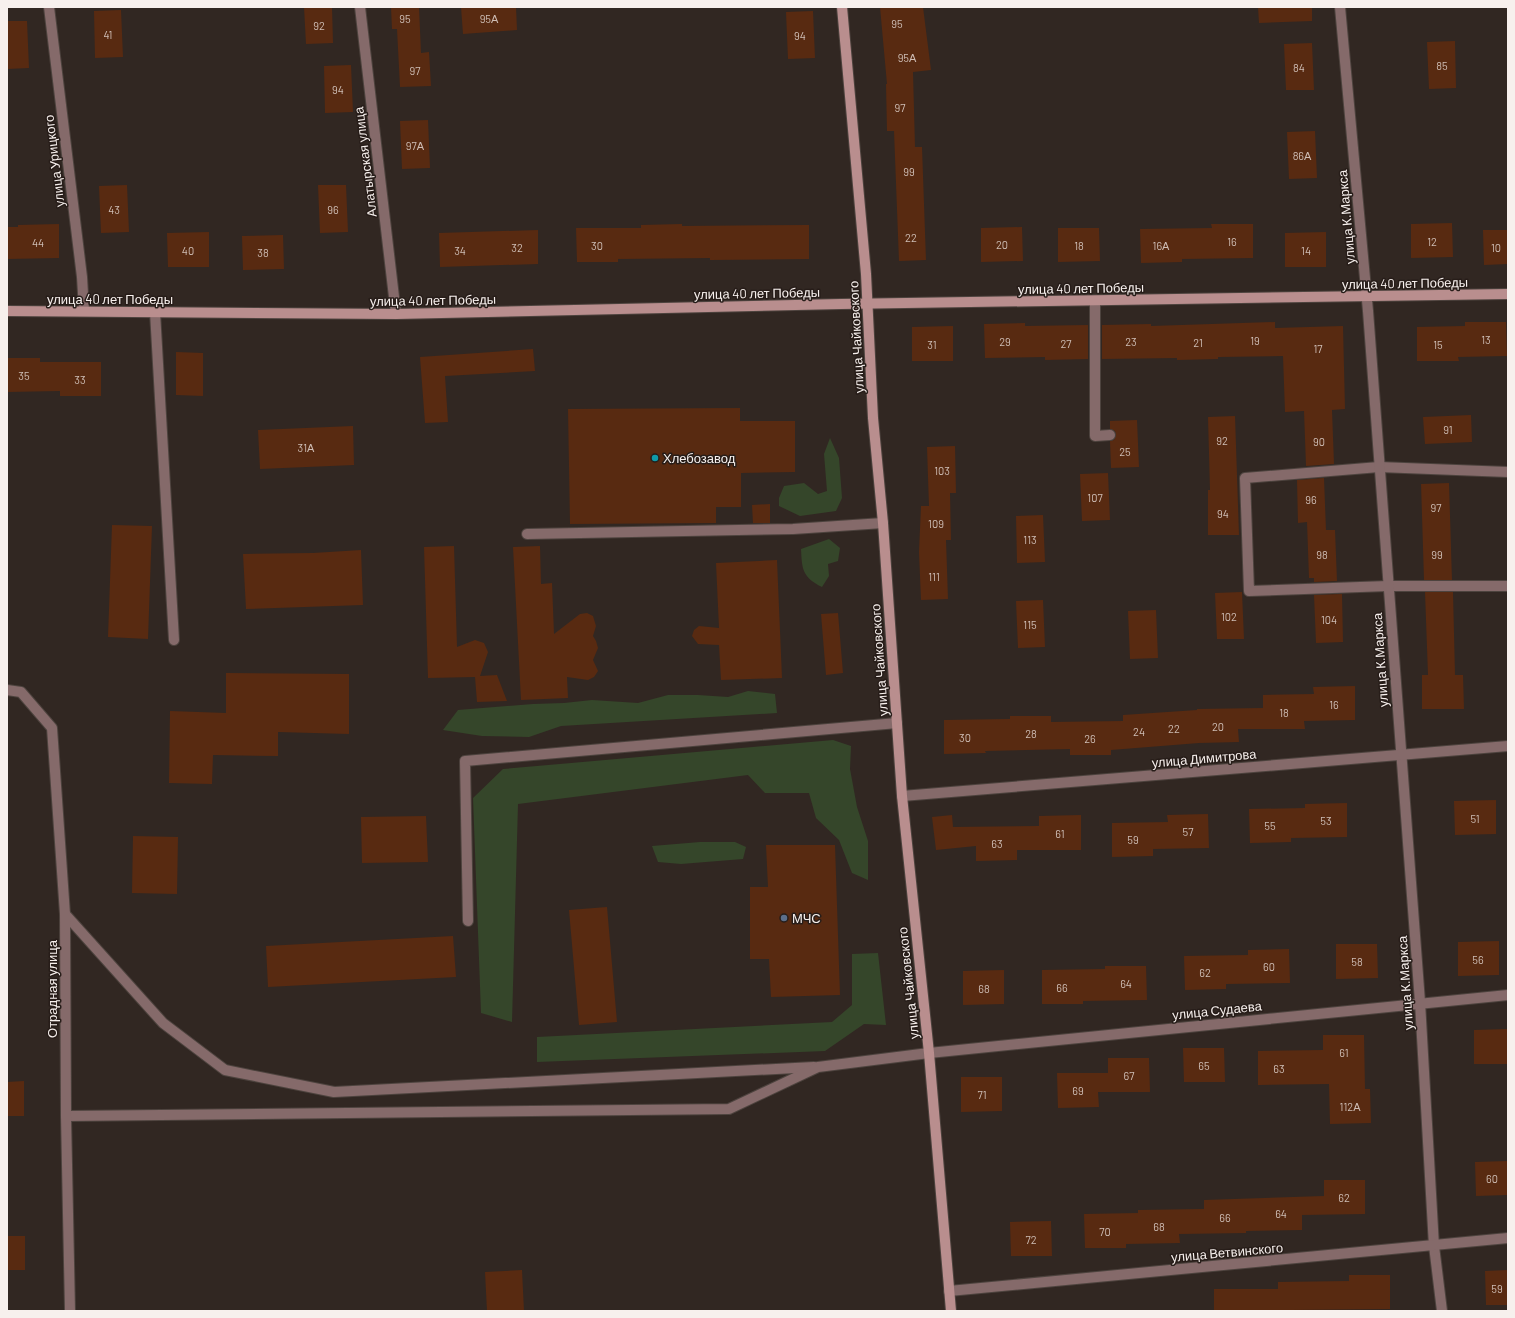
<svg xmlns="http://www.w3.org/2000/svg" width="1515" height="1318" viewBox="0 0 1515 1318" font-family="Barlow,sans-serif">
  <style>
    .green { fill: #35462a }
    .building { fill: #582a11 }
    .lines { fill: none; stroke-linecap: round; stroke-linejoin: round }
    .lane-casing { stroke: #4d433e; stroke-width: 12 }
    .street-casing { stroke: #4d433e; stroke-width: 12 }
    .secondary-casing { stroke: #4d433e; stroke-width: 12 }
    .lane { stroke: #856a6a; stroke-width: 10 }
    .street { stroke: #856a6a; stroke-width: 10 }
    .secondary { stroke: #b98e8e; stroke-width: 10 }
    .culture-dot { fill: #0f9aa8; stroke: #271d19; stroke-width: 1.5 }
    .service-dot { fill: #5c6f8a; stroke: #271d19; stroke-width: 1.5 }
    .labels { text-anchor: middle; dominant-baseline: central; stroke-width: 3; stroke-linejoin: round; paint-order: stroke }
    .number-label { font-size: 11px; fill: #cfbeb6 }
    .street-label { font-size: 13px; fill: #f7f0ed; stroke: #271d19 }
    .poi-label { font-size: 13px; fill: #f7f0ed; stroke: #271d19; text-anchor: start }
  </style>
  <rect width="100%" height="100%" fill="#312722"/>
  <g class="green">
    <polygon points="830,438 839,458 842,498 836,511 800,516 779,506 779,498 784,486 804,483 818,494 827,491 824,454"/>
    <path d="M829 539 840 548 838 561 828 564 829 576 822 587C802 577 802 569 801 549Z"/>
    <polygon points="748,691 775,694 777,713 561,726 529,737 482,736 443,730 458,710 533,704 564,703 592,700 638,703 668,695 698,695 728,697"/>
    <polygon points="833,740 851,746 850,769 857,807 868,841 868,880 852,873 839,840 816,818 809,793 765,793 748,775 518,804 512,1022 481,1013 473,798 503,769"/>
    <polygon points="700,842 735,842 746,847 743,859 681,864 658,862 652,846"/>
    <polygon points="878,953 886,1025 864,1024 825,1051 537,1062 537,1037 832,1022 852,1005 852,954"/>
  </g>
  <g class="building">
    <polygon points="304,7 332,7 333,43 306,44"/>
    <polygon points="391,7 419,7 421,53 429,52 431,86 400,87 397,29 392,29"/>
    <polygon points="461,7 516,7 517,30 463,34"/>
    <polygon points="880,7 923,7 931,70 913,72 915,147 922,147 926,260 899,261 894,131 887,131 886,84 887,84"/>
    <polygon points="1258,7 1312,7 1312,21 1259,23"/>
    <polygon points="121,10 123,57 95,58 94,11"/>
    <polygon points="813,11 815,58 788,59 786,12"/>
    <polygon points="7,21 27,21 29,68 7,69"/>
    <polygon points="1455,41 1456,88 1429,89 1427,42"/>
    <polygon points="1312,43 1314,90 1286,90 1284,44"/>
    <polygon points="351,65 353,112 325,113 324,66"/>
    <polygon points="428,120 430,168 402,169 400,121"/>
    <polygon points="1315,131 1317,178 1289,179 1287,132"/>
    <polygon points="127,185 129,232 101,233 99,186"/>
    <polygon points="318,185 346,185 348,232 320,233"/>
    <polygon points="1452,223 1453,257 1411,258 1411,224"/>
    <polygon points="59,224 59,258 7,259 7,227 18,227 18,225"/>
    <polygon points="682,224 682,226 809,225 809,259 710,260 710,258 618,259 618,262 577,262 576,228 641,228 641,225"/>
    <polygon points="1211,224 1253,224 1253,258 1182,259 1182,262 1141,263 1140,229 1212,228"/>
    <polygon points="1022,227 1023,261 981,262 981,228"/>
    <polygon points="1058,228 1099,228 1100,261 1058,262"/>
    <polygon points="538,230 538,264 440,267 439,233"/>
    <polygon points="1483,230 1508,230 1508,264 1484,265"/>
    <polygon points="209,232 209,267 168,267 167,233"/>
    <polygon points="1326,232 1326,267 1285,267 1285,233"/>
    <polygon points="283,235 284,269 243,270 242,236"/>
    <polygon points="1275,322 1275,328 1343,326 1345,409 1332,410 1334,464 1306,466 1304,411 1285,412 1283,356 1218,357 1218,359 1177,360 1177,358 1102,359 1102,325 1151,324 1151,326"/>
    <polygon points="1465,322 1506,322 1507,356 1458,357 1459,361 1417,361 1417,327 1465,326"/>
    <polygon points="1025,323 1025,326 1088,325 1088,359 1045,360 1045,357 985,358 984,324"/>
    <polygon points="953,326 953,361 912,361 912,327"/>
    <polygon points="533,349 535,371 445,376 448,422 425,423 420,357"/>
    <polygon points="176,352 203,353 203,396 176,395"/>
    <polygon points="7,358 40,358 40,362 101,362 101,396 60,396 60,391 7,392"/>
    <polygon points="740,408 740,421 795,421 795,472 741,473 741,507 716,507 716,523 570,524 568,409"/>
    <polygon points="1471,415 1472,442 1425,444 1423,417"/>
    <polygon points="1235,416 1239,535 1208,535 1208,490 1210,490 1208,417"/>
    <polygon points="1137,420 1139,467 1111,468 1110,441 1114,440 1116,435 1115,431 1110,429 1110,421"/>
    <polygon points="353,426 354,465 260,469 258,430"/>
    <polygon points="955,446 956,493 950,493 951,540 946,540 948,599 921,600 919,552 921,506 929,506 927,447"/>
    <polygon points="1108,473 1110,520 1082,521 1080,474"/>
    <polygon points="1324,478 1326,530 1335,530 1337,581 1314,582 1314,578 1309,578 1307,522 1298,523 1297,480"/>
    <polygon points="1449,483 1452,580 1424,580 1421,484"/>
    <polygon points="770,504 770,523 753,523 752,505"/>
    <polygon points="1043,515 1045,562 1017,563 1016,516"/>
    <polygon points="112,525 152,526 148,639 108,637"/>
    <polygon points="454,546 457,647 475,640 484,643 488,652 480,676 497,675 507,701 477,702 475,677 428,678 424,547"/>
    <polygon points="540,546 541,584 552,583 554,634 580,614 587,613 593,616 596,626 593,636 596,641 598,648 593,660 598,671 594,677 588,680 567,677 568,698 521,700 513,547"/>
    <polygon points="361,550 363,605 246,609 243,554 313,553"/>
    <polygon points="777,560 782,678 721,680 719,645 698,644 692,636 694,630 699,626 719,628 716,563"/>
    <polygon points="1242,592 1244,639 1217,639 1215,593"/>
    <polygon points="1425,592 1453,592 1455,675 1463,675 1464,709 1422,709 1422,675 1428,675"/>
    <polygon points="1342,594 1343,642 1316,643 1314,595"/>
    <polygon points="1043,600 1045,647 1018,648 1016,601"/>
    <polygon points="1156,610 1158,658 1130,659 1128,611"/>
    <polygon points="838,613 843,673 826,675 821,614"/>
    <polygon points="226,673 349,674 349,734 278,732 278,756 213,755 212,784 169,783 170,711 226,713"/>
    <polygon points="1355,686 1355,720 1304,721 1305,729 1238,729 1239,742 1199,743 1111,750 1111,755 1070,755 1070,749 985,751 986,753 944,754 944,720 1010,719 1010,716 1051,716 1051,722 1123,721 1123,715 1197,710 1197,709 1263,708 1263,695 1314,694 1313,687"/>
    <polygon points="1496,800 1496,834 1455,835 1454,801"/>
    <polygon points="1347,803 1347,837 1291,838 1291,842 1250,843 1249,809 1305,808 1305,804"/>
    <polygon points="1208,814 1209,848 1153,849 1153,856 1112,857 1112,823 1168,822 1167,815"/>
    <polygon points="952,815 953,827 1039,826 1039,816 1081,815 1081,850 1017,850 1017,860 976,861 976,846 936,850 932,817"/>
    <polygon points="426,816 428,862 362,863 361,817"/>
    <polygon points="133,836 178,837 177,894 132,893"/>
    <polygon points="766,845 835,845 840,995 771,997 769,959 750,959 750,887 768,887"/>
    <polygon points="607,907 617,1022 579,1025 569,910"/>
    <polygon points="453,936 456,977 268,987 266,946"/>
    <polygon points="1499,941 1499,975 1458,976 1458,942"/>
    <polygon points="1336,944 1377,944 1378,978 1336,979"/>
    <polygon points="1289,949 1290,983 1226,984 1226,989 1185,990 1184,956 1248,955 1248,950"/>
    <polygon points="1105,966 1146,966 1147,1000 1083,1001 1083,1004 1042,1004 1042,970 1105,969"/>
    <polygon points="1004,970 1004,1004 963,1005 963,971"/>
    <polygon points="1508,1029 1508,1064 1474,1064 1474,1030"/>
    <polygon points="1323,1035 1364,1035 1365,1089 1370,1089 1371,1123 1330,1124 1329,1084 1258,1085 1258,1051 1323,1050"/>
    <polygon points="1183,1048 1224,1048 1225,1082 1184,1082"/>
    <polygon points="1108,1058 1149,1058 1150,1092 1098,1092 1099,1107 1058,1108 1057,1073 1108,1073"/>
    <polygon points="961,1077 1002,1077 1002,1111 961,1112"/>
    <polygon points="24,1081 24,1116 7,1116 7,1082"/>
    <polygon points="1508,1161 1508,1195 1476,1196 1475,1162"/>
    <polygon points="1324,1180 1365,1180 1365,1214 1302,1215 1302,1230 1246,1231 1246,1233 1179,1234 1180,1243 1126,1244 1126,1248 1085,1248 1084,1214 1138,1213 1138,1210 1204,1209 1204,1200 1324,1196"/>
    <polygon points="1051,1221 1052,1256 1011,1256 1010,1222"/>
    <rect x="7" y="1236" width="18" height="34"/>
    <polygon points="522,1270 524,1311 487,1311 485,1272"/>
    <polygon points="1508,1270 1508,1305 1486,1305 1485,1271"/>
    <polygon points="1349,1275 1390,1275 1390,1309 1214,1311 1214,1289 1278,1289 1278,1282 1349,1281"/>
  </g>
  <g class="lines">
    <g class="lane-casing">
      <g id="lane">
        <polyline points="49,7 82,277 84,311"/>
        <polyline points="1095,301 1095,436 1110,435"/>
        <polyline points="155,312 174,640"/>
        <polyline points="1508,472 1379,467 1245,478 1249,591 1388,586 1508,586"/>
        <polyline points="527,534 793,529 883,523"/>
        <polyline points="65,914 163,1023 225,1070 334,1092 814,1067"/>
        <polyline points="468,921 465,761 897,723"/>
        <polyline points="66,1116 729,1109 818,1067 929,1053"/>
      </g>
    </g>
    <g class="street-casing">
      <g id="street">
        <polyline points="360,7 396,314"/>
        <polyline points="1340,7 1368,311 1420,1002 1434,1246 1442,1311"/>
        <polyline points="7,690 21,692 52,728 65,914 66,1116 70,1311"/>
        <polyline points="902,796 1508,746"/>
        <polyline points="929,1053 1508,995"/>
        <polyline points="949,1291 1508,1238"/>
      </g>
    </g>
    <g class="secondary-casing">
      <g id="secondary">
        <polyline points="842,7 866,274 873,418 883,523 902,796 929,1053 951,1311"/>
        <polyline points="7,311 396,314 841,304 1508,294"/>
      </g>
    </g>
    <use href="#lane" class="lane"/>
    <use href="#street" class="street"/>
    <use href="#secondary" class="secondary"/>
  </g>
  <circle class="culture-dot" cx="655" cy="458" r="4"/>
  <circle class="service-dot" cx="784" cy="918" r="4"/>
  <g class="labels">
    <g class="number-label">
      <text x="405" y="18">95</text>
      <text x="489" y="18">95А</text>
      <text x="897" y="23">95</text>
      <text x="319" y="25">92</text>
      <text x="108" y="34">41</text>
      <text x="800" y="35">94</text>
      <text x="907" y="57">95А</text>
      <text x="1442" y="65">85</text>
      <text x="1299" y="67">84</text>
      <text x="415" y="70">97</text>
      <text x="338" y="89">94</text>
      <text x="900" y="107">97</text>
      <text x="415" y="145">97А</text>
      <text x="1302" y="155">86А</text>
      <text x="909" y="171">99</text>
      <text x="114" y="209">43</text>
      <text x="333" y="209">96</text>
      <text x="911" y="237">22</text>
      <text x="1232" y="241">16</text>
      <text x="1432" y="241">12</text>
      <text x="38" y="242">44</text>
      <text x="1002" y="244">20</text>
      <text x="597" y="245">30</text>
      <text x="1079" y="245">18</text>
      <text x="1161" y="245">16А</text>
      <text x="517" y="247">32</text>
      <text x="1496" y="247">10</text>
      <text x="188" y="250">40</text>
      <text x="460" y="250">34</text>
      <text x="1306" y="250">14</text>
      <text x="263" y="252">38</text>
      <text x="1486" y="339">13</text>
      <text x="1255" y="340">19</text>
      <text x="1005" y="341">29</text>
      <text x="1131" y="341">23</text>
      <text x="1198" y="342">21</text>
      <text x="1066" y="343">27</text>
      <text x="932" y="344">31</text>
      <text x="1438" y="344">15</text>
      <text x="1318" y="348">17</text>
      <text x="24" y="375">35</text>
      <text x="80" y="379">33</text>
      <text x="1448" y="429">91</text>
      <text x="1222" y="440">92</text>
      <text x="1319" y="441">90</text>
      <text x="306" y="447">31А</text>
      <text x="1125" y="451">25</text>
      <text x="942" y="470">103</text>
      <text x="1095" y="497">107</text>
      <text x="1311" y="499">96</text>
      <text x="1436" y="507">97</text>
      <text x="1223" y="513">94</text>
      <text x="936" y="523">109</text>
      <text x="1030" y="539">113</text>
      <text x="1322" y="554">98</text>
      <text x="1437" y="554">99</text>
      <text x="934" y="576">111</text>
      <text x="1229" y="616">102</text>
      <text x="1329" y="619">104</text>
      <text x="1030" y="624">115</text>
      <text x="1334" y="704">16</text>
      <text x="1284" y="712">18</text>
      <text x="1218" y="726">20</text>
      <text x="1174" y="728">22</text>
      <text x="1139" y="731">24</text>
      <text x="1031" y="733">28</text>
      <text x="965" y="737">30</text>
      <text x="1090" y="738">26</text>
      <text x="1475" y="818">51</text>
      <text x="1326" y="820">53</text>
      <text x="1270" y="825">55</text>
      <text x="1188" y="831">57</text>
      <text x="1060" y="833">61</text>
      <text x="1133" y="839">59</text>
      <text x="997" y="843">63</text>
      <text x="1478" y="959">56</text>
      <text x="1357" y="961">58</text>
      <text x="1269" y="966">60</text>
      <text x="1205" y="972">62</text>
      <text x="1126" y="983">64</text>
      <text x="1062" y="987">66</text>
      <text x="984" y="988">68</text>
      <text x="1344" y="1052">61</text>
      <text x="1204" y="1065">65</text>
      <text x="1279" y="1068">63</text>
      <text x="1129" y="1075">67</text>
      <text x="1078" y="1090">69</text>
      <text x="982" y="1094">71</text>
      <text x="1350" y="1106">112А</text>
      <text x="1492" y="1178">60</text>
      <text x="1344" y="1197">62</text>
      <text x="1281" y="1213">64</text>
      <text x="1225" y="1217">66</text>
      <text x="1159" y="1226">68</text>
      <text x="1105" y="1231">70</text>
      <text x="1031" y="1239">72</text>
      <text x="1497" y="1288">59</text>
    </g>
    <g class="street-label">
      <text transform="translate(54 161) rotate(-97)">улица Урицкого</text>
      <text transform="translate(365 162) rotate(-97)">Алатырская улица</text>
      <text transform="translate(1346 217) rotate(-95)">улица К.Маркса</text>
      <text transform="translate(1405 283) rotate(-1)">улица 40 лет Победы</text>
      <text transform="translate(1081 288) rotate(-1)">улица 40 лет Победы</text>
      <text transform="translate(757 293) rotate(-1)">улица 40 лет Победы</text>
      <text x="110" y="299">улица 40 лет Победы</text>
      <text transform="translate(433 300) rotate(-1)">улица 40 лет Победы</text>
      <text transform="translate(856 337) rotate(-93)">улица Чайковского</text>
      <text transform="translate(879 660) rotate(-94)">улица Чайковского</text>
      <text transform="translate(1380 660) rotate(-94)">улица К.Маркса</text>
      <text transform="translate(1204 758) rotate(-5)">улица Димитрова</text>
      <text transform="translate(908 983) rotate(-96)">улица Чайковского</text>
      <text transform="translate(1405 983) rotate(-94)">улица К.Маркса</text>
      <text transform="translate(52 989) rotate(-90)">Отрадная улица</text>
      <text transform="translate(1217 1010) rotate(-6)">улица Судаева</text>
      <text transform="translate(1227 1252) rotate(-5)">улица Ветвинского</text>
    </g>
    <g class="poi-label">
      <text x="663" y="458">Хлебозавод</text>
      <text x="792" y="918">МЧС</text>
    </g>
  </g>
  <rect width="1515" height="1318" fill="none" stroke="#f7f0ed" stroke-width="16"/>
</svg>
